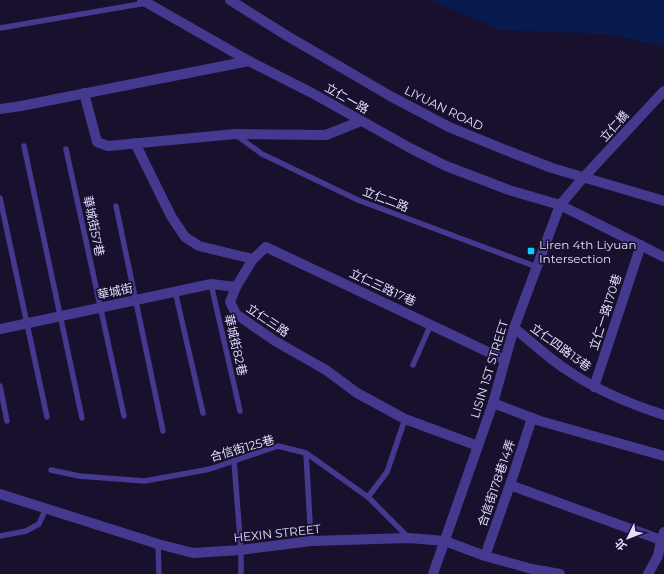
<svg xmlns="http://www.w3.org/2000/svg" width="664" height="574" viewBox="0 0 664 574" font-family="Montserrat,'Noto Sans TC',sans-serif">
  <style>
    .water { fill: #081b4f }
    .lines { fill: none; stroke-linecap: round; stroke-linejoin: round }
    .service { stroke: #45398f; stroke-width: 5.5 }
    .minor { stroke: #45398f; stroke-width: 10 }
    .tertiary { stroke: #45398f; stroke-width: 10 }
    .poi-dot { fill: #09ceff; stroke: #18102d; stroke-width: 1.5 }
    .labels { text-anchor: middle; dominant-baseline: central; stroke-width: 3.5; stroke-linejoin: round; paint-order: stroke }
    .street-label { font-size: 12px; fill: #e4ddff; stroke: #18102d }
    .poi-label { font-size: 12px; fill: #e4ddff; stroke: #18102d; text-anchor: start }
  </style>
  <rect width="100%" height="100%" fill="#18102d"/>
  <polygon class="water" points="430,0 664,0 664,46 606,34 500,30"/>
  <g class="lines">
    <g class="service">
      <polyline points="0,28 146,3"/>
      <polyline points="236,135 262,154 358,200 537,267"/>
      <polyline points="24,146 82,418"/>
      <polyline points="66,149 124,416"/>
      <polyline points="0,198 47,417"/>
      <polyline points="116,206 163,431"/>
      <polyline points="211,284 240,411"/>
      <polyline points="175,291 203,413"/>
      <polyline points="413,365 431,324"/>
      <polyline points="0,386 7,421"/>
      <polyline points="306,453 311,541"/>
      <polyline points="234,461 241,550 241,574"/>
      <polyline points="51,470 79,476 145,481 210,469 278,446 306,453 368,497 409,538"/>
      <polyline points="368,497 387,472 405,419"/>
      <polyline points="0,536 26,531 39,524 46,508"/>
      <polyline points="158,544 159,574"/>
    </g>
    <g class="minor">
      <polyline points="142,0 249,61"/>
      <polyline points="230,0 289,37 392,97 449,127 513,153 552,168 664,201"/>
      <polyline points="84,93 97,142 108,146 235,134 326,135 361,121"/>
      <polyline points="135,143 171,216 185,237 199,246 253,259 236,287 230,302 236,314 275,341 326,370 357,393 405,419 478,446"/>
      <polyline points="253,259 266,247 505,360"/>
      <path d="M514 328C532 342 548 358 567 370 596 390 630 404 664 415"/>
      <polyline points="0,329 211,284 236,287"/>
      <polyline points="594,387 641,245"/>
      <polyline points="493,403 540,421 664,456"/>
      <polyline points="510,485 661,540"/>
      <polyline points="0,494 158,544 193,553 241,550 311,541 409,538 445,541 485,556 532,569 560,574"/>
      <polyline points="485,556 510,485 532,418"/>
      <polyline points="433,574 493,403 514,328 560,205 664,257"/>
      <polyline points="648,574 658,556 661,540 664,532"/>
    </g>
    <polyline class="tertiary" points="0,109 21,106 249,61 312,93 410,148 446,166 509,190 560,205 583,178 664,91"/>
  </g>
  <rect class="poi-dot" x="527" y="247" width="8" height="8" rx="2"/>
  <g class="labels">
    <g class="street-label">
      <text transform="translate(347 98) rotate(30)">立仁一路</text>
      <text transform="translate(444 108) rotate(26)">LIYUAN ROAD</text>
      <text transform="translate(614 126) rotate(-48)">立仁橋</text>
      <text transform="translate(386 199) rotate(21)">立仁二路</text>
      <text transform="translate(94 226) rotate(78)">華城街57巷</text>
      <text transform="translate(383 287) rotate(25)">立仁三路17巷</text>
      <text transform="translate(115 291) rotate(-12)">華城街</text>
      <text transform="translate(605 312) rotate(-72)">立仁一路170巷</text>
      <text transform="translate(268 320) rotate(34)">立仁三路</text>
      <text transform="translate(236 345) rotate(77)">華城街82巷</text>
      <text transform="translate(561 347) rotate(36)">立仁四路13巷</text>
      <text transform="translate(489 369) rotate(-73)">LISIN 1ST STREET</text>
      <text transform="translate(242 448) rotate(-16)">合信街125巷</text>
      <text transform="translate(496 483) rotate(-71)">合信街178巷14弄</text>
      <text transform="translate(277 533) rotate(-6)">HEXIN STREET</text>
    </g>
    <g class="poi-label">
      <text x="539" y="244">Liren 4th Liyuan<tspan x="539" dy="14">Intersection</tspan></text>
    </g>
  </g>
  <g transform="translate(628 538) rotate(227)" stroke="#18102d" stroke-width="3" paint-order="stroke">
  <path d="M0-3L7 15L0 10L-7 15Z" fill="#e4ddff"/>
  <text y="-6" font-size="11" font-weight="bold" text-anchor="middle" fill="#e4ddff">北</text>
  </g>
</svg>
